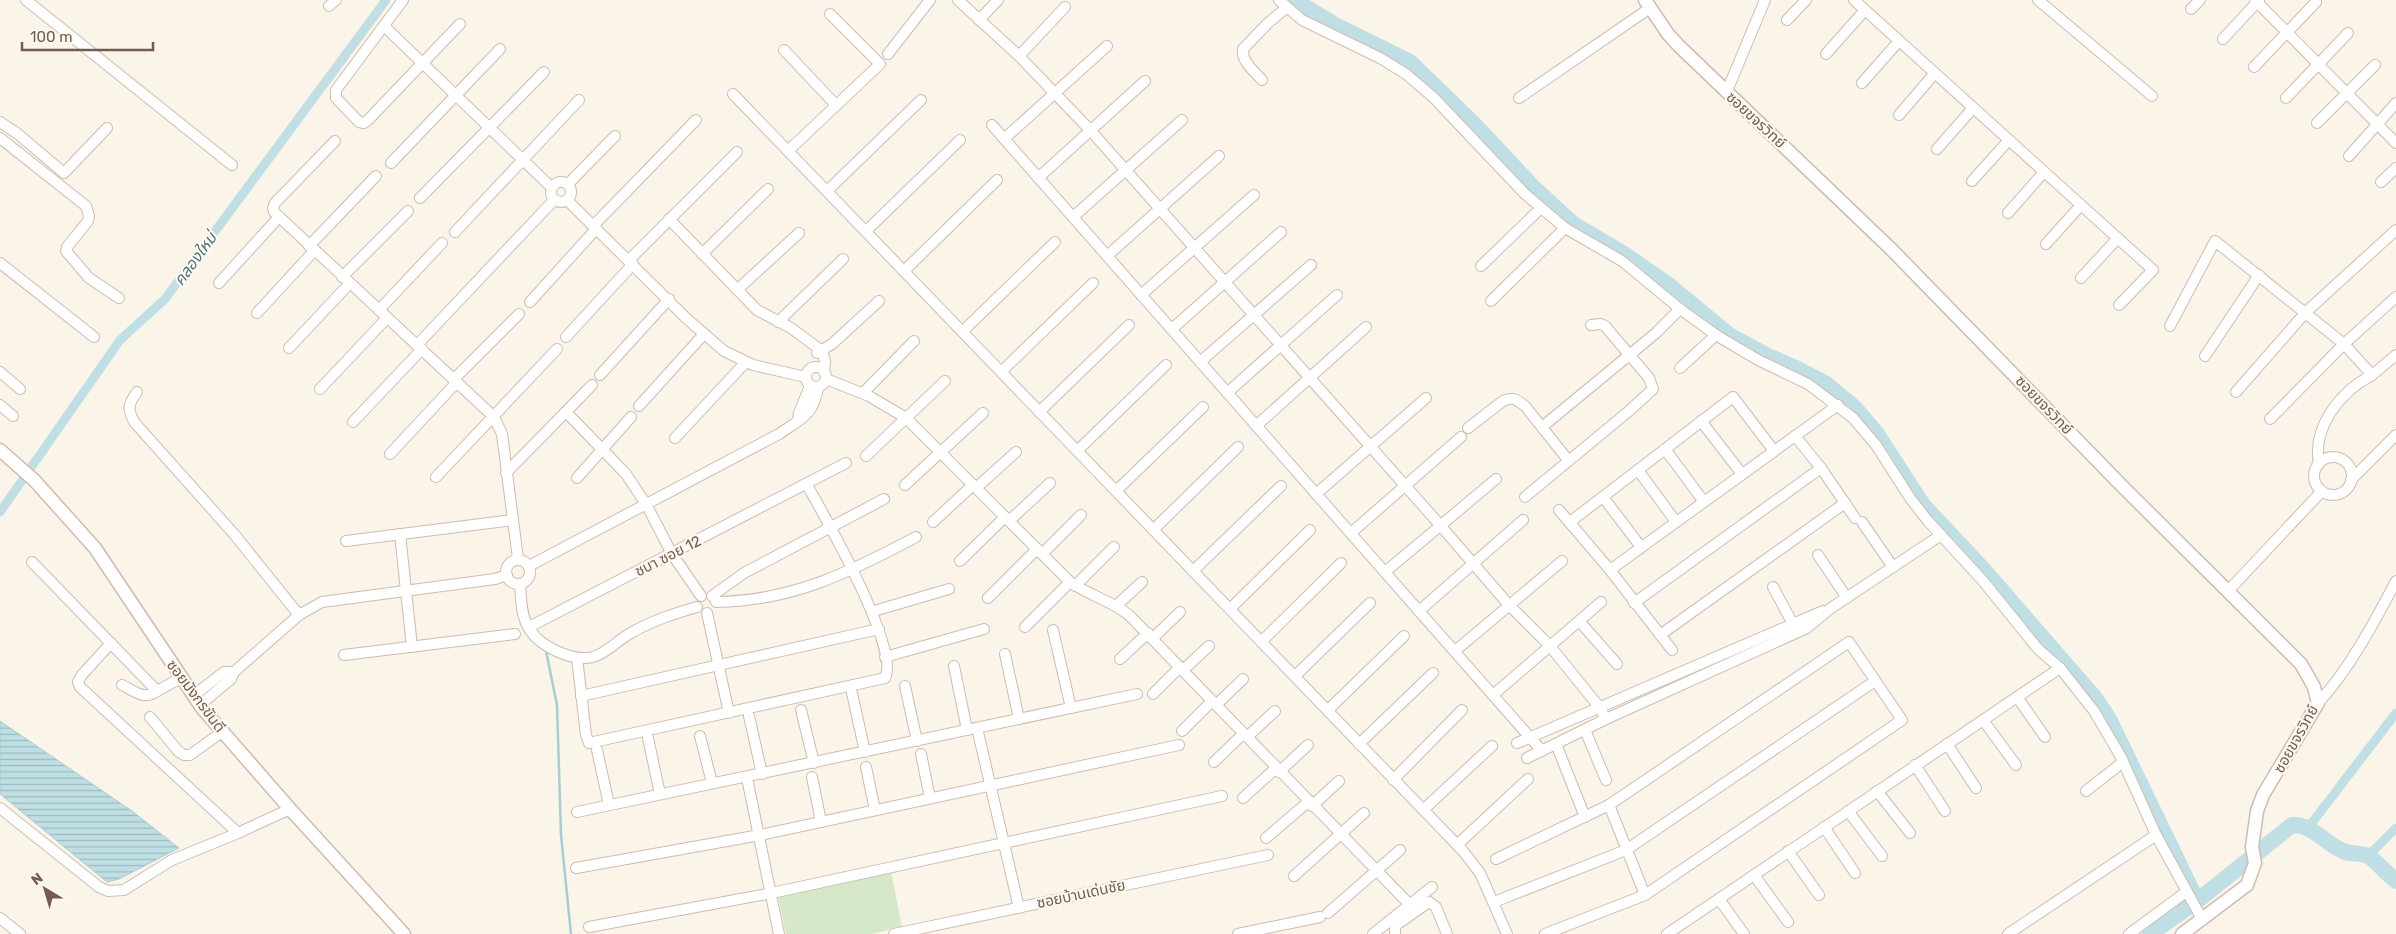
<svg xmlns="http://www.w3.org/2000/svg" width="2396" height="934" viewBox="0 0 2396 934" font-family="Rubik,'Noto Sans Thai',sans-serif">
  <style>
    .green { fill: #d6e8c8 }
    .water { fill: url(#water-rules); stroke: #a6ced5 }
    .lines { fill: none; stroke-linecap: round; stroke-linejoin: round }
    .stream { stroke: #a6ced5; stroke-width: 2.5 }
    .canal { stroke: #bfdfe4; stroke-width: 9 }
    .river { stroke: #bfdfe4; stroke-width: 16 }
    .minor-casing { stroke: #cdbcb0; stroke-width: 12 }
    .tertiary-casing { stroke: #cdbcb0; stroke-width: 15 }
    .minor { stroke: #fff; stroke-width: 10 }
    .tertiary { stroke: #fff; stroke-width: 12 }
    .labels { text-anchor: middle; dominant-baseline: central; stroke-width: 4.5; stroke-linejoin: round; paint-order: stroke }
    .street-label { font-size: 15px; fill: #745b4e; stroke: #fef8f0 }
    .water-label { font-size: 16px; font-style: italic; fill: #47777f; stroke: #fef8f0 }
  </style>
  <defs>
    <pattern id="water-rules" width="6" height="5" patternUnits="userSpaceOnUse" patternTransform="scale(1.25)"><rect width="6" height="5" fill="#bfdfe4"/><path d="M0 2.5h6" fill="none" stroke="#a0b8bb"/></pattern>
  </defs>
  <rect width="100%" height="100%" fill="#fbf4e9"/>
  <polygon class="green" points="891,872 902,927 871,934 786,934 778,896"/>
  <polygon class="water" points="0,721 132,811 179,848 119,879 107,882 0,794"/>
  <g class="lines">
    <polyline class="stream" points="546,651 557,705 561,835 571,934"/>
    <g class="canal">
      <polyline points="0,512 120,340 165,299 386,0"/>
      <polyline points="2308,828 2396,713"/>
      <polyline points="2368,856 2396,828"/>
    </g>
    <g class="river">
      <polyline points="1294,0 1337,26 1410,62 1473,123 1534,188 1573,224 1624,254 1666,283 1729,335 1768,356 1796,368 1825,383 1855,408 1877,434 1923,505 1983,569 2095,698 2109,719 2197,901"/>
      <path d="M2150 934 2197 901 2292 825C2313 824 2325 844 2343 851 2351 855 2363 852 2370 857 2379 864 2387 874 2396 881"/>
    </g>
    <g class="minor-casing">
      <g id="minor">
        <polyline points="26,0 232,165"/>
        <polyline points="403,0 336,90 336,98 359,122 364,123 368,120 460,24"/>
        <polyline points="958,0 1019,56 1091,131 1440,525 1508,604 1550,646 1600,708 1606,719"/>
        <polyline points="1279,0 1302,20 1380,58 1406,74 1434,98 1525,194 1565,228 1622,261 1680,309 1716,335 1758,360 1808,384 1853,418 1876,445 1910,498 1927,520 1983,581 2038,649 2060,668 2094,711 2121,757 2156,835 2202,919"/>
        <polyline points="1854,0 2153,270 2119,305"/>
        <polyline points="2038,0 2152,96"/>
        <polyline points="2255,0 2396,143"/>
        <polyline points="329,6 336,0"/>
        <polyline points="2191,9 2200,0"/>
        <polyline points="979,20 998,0"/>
        <polyline points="1787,20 1806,0"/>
        <polyline points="384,26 551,187"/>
        <polyline points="2223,39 2259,0"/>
        <polyline points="784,50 836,105"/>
        <polyline points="888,54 930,0"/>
        <polyline points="1826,54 1865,10"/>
        <polyline points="1019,56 1065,7"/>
        <polyline points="2254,67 2316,2"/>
        <path d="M1262 80C1254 71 1241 61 1243 49L1267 24 1286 8"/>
        <polyline points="1862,83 1899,41"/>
        <polyline points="1727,91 1765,0"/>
        <polyline points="733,94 1463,851 1480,873 1507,934"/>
        <polyline points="1519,98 1650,8"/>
        <polyline points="2286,98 2348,33"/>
        <polyline points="1899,115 1935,73"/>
        <polyline points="0,122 18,134 64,173 107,128"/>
        <polyline points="2317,123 2375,65"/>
        <polyline points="992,125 1542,751"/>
        <polyline points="0,138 86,206 89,216 88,221 67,247 66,251 89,278 119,298"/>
        <polyline points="1004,139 1107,46"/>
        <polyline points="335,141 275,203 273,208 274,212 494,417 502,434 518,559"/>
        <polyline points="1937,149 1973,108"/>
        <polyline points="789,150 880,64 830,14"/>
        <polyline points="2349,156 2396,103"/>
        <polyline points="391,163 500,49"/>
        <polyline points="1038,178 1145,81"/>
        <polyline points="1972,181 2009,140"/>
        <circle cx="561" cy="192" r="10"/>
        <polyline points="2381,182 2396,168"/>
        <polyline points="568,184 615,136"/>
        <polyline points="827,191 921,100"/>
        <polyline points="420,198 544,72"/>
        <polyline points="567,200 686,318 724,351 753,365 806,377"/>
        <polyline points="2008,213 2044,172"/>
        <polyline points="1073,217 1182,120"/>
        <polyline points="669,219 757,310 791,328 822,351 825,361 824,372"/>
        <polyline points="593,226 696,120"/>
        <polyline points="866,231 960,140"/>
        <polyline points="455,232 579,100"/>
        <polyline points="2046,244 2081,205"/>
        <polyline points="309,246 376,176"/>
        <polyline points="702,254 768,189"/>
        <polyline points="1107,256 1219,156"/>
        <polyline points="629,260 737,152"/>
        <polyline points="0,263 94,337"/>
        <polyline points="1481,266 1541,208"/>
        <polyline points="904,271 997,180"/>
        <polyline points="342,277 408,211"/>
        <polyline points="2081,278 2118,238"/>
        <polyline points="219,283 279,217"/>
        <polyline points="737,290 799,233"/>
        <polyline points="1141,295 1254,195"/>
        <polyline points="1491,301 1565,228"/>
        <polyline points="530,302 596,229"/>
        <polyline points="379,310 442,243"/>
        <polyline points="257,313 314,251"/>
        <polyline points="778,322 843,259"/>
        <path d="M2170 326 2215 241 2344 344 2372 375C2340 392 2312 427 2319 464"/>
        <polyline points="1172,329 1281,232"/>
        <polyline points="963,331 1055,242"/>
        <polyline points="566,337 633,264"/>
        <polyline points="417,345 554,200"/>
        <polyline points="289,348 350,283"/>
        <polyline points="817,353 832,344 879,301"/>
        <polyline points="2205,356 2259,275"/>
        <polyline points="1200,362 1311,265"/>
        <circle cx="816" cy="377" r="10"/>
        <polyline points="1680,368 1716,335"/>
        <polyline points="1002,371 1093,283"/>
        <polyline points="0,372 20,389"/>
        <polyline points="600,375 669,299"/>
        <polyline points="2372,375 2396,355"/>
        <polyline points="454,379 519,314"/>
        <path d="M826 379 869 396 906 418 1070 582C1090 596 1113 601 1130 616L1410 905"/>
        <polyline points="320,389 387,318"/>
        <path d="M137 392C128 404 127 410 135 423L234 534 299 615"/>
        <polyline points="2236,392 2306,312 2396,230"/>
        <polyline points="863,393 914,341"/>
        <polyline points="1227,393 1337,295"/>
        <polyline points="0,405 13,416"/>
        <polyline points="639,406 704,334"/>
        <polyline points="566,412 626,474 646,504 672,554 701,596"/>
        <polyline points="1039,412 1129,325"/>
        <polyline points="2270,419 2344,344 2396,297"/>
        <polyline points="798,421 799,413 810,386"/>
        <polyline points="1701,421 1742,474"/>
        <polyline points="353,422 422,349"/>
        <polyline points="1256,426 1366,327"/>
        <polyline points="1542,427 1656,333 1680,309"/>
        <path d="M1468 428 1503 401C1513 396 1517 400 1525 406L1568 460"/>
        <polyline points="675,438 745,363"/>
        <polyline points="1665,449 1704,502"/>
        <polyline points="1077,451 1166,365"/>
        <polyline points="390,454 457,382"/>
        <polyline points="866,456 945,381"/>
        <circle cx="2333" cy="476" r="19"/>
        <polyline points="1638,470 1676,522"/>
        <polyline points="506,473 592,385"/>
        <polyline points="436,477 557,349"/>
        <polyline points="577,478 631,417"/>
        <polyline points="2351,480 2396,435"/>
        <polyline points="905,485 983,413"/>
        <polyline points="976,488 1016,452"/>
        <polyline points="1116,491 1203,407"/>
        <polyline points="1316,494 1426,398"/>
        <polyline points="1525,497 1629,411 1653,389 1649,378 1605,326 1601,324 1591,325"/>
        <polyline points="1603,497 1641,547"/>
        <polyline points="1845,503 1855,518"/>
        <polyline points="1559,510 1610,570"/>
        <polyline points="1009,521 1050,483"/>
        <polyline points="933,522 973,485"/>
        <polyline points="1570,522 1733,397 1774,451"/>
        <polyline points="1862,522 1893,567"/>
        <polyline points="1153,530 1238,447"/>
        <polyline points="1351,533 1461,437"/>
        <polyline points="400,534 412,647"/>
        <polyline points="346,541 513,520"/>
        <polyline points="1042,554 1081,515"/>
        <polyline points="1818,555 1847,598"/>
        <circle cx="518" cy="572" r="12"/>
        <polyline points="960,561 1005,517"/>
        <polyline points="32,562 157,691 181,678"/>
        <path d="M529 566 779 434C800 419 814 416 818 387"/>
        <polyline points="1193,571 1281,486"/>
        <polyline points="1385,572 1496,479"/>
        <path d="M520 584C521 598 521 613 527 625 537 646 572 662 593 657 607 653 617 641 629 634 651 621 673 614 697 607"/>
        <polyline points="1075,586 1114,547"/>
        <polyline points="1773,587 1793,624"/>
        <polyline points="2228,591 2322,491"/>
        <polyline points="712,596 744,573 884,499"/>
        <polyline points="988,598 1037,549"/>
        <path d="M716 602C793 601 850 572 916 537"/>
        <polyline points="1634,603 1821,468"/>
        <polyline points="1117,605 1142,582"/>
        <polyline points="1231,608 1310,530"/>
        <polyline points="874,611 949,589"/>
        <polyline points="1419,611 1523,520"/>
        <polyline points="707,613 729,713"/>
        <polyline points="1580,622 1617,664"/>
        <polyline points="529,627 846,463"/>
        <polyline points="1025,627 1070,582"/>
        <polyline points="1053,630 1071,708"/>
        <polyline points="1660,635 1845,503 1821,468 1795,436"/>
        <polyline points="1153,638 1180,612"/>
        <polyline points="1262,641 1341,563"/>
        <polyline points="111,643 81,676 78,682 80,687 238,833"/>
        <polyline points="1672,650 1610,570 1838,405"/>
        <polyline points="1455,651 1562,561"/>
        <polyline points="1005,654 1019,719"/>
        <polyline points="344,655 515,634"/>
        <polyline points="885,657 984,629"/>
        <path d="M577 658 586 735 589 743 885 678C901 649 824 515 807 485"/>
        <polyline points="1120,659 1148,633"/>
        <polyline points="954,666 967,730"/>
        <polyline points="1183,670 1209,646"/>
        <polyline points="1296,675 1370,603"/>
        <path d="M122 685C134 691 145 701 157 691"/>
        <polyline points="905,686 917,741"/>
        <polyline points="852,693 865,752"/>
        <polyline points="1153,694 1180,667"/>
        <polyline points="1493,695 1601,602"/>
        <polyline points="193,696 224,672 234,672"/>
        <polyline points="581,696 879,629"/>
        <polyline points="2017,697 2045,737"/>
        <path d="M2318 703C2349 670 2375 621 2396 581"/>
        <polyline points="200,705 231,679 234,672 299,615 322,602 495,579 507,575"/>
        <polyline points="1216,705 1243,679"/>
        <polyline points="801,710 814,763"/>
        <polyline points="1328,710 1404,636"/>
        <polyline points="749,716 762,774"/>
        <polyline points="150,717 178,751 184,755 190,755 222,732"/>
        <polyline points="1983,720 2016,765"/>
        <polyline points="977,728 1019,908"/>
        <polyline points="1585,730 1606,780"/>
        <polyline points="1182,731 1212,701"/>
        <polyline points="700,736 712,783"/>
        <polyline points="1247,737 1275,711"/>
        <polyline points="648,738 660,794"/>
        <polyline points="1517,743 1823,611"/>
        <polyline points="1359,744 1433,673"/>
        <polyline points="1556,744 1585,817"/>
        <polyline points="1947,744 1976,788"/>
        <polyline points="597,750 609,805"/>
        <polyline points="921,754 930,798"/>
        <polyline points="1527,758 1606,719 1807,628 1831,608 1941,535"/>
        <polyline points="1214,762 1243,734"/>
        <polyline points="1915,765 1945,811"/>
        <polyline points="866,767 875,810"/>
        <polyline points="1279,772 1308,745"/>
        <polyline points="812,777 821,822"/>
        <polyline points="747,778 779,934"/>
        <polyline points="1393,780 1462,710"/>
        <polyline points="1877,791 1910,833"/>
        <polyline points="2086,791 2123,762"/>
        <polyline points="1243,798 1276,768"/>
        <polyline points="1609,805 1645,895"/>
        <polyline points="1312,806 1339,781"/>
        <polyline points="0,808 99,887 108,891 124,890 172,860 238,833 290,809"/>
        <polyline points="1423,810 1492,746"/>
        <polyline points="1848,811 1882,856"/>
        <polyline points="577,812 1137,694"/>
        <polyline points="1824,827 1855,873"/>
        <polyline points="1266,838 1308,802"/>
        <polyline points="1457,845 1528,779"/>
        <polyline points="1788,851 1819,895"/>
        <polyline points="1496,859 1609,805 1849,642 1902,720 1645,895 1545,934"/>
        <polyline points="576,868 760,835 1179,745"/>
        <polyline points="1754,875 1788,922"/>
        <polyline points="1294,876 1364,813"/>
        <polyline points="1719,899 1744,934"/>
        <polyline points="1494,902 1626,850 1875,681"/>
        <polyline points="1328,913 1400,850"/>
        <polyline points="0,918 20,934"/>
        <polyline points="589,927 772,893 1222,796"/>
        <polyline points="894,934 1268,855"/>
        <polyline points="1238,934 1320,917"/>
        <polyline points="1373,934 1432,887"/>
        <polyline points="1395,934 1395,926 1399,923 1429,902 1436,907 1447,934"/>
        <polyline points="1667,934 2060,668"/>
        <polyline points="2008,934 2156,835"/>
        <polyline points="2129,934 2186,892"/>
      </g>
    </g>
    <g class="tertiary-casing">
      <g id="tertiary">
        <polyline points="1645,0 1668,34 1679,46 1891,249 2122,486 2301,664 2314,687 2318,703 2263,795 2257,811 2252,847 2255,863 2247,885 2182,934"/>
        <polyline points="0,450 34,480 95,548 202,708 290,809 404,934"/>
      </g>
    </g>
    <use href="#minor" class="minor"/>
    <use href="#tertiary" class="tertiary"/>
  </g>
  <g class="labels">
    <g class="street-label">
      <text transform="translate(1756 120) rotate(43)">ซอยขจรวิทย์</text>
      <text transform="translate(2044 405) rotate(46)">ซอยขจรวิทย์</text>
      <text transform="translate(668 556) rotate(-27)">ชบา ซอย 12</text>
      <text transform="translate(196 696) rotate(53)">ซอยมังกรขันดี</text>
      <text transform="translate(2296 739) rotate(-61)">ซอยขจรวิทย์</text>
      <text transform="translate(1081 894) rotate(-12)">ซอยบ้านเด่นชัย</text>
    </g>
    <g class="water-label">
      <text transform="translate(195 259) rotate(-54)">คลองใหม่</text>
    </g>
  </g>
  <g transform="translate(45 889) rotate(322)" stroke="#fef8f0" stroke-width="4" paint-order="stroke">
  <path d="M0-4L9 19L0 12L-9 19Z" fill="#745b4e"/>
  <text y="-8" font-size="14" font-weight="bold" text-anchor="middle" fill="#745b4e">N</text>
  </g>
  <path d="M22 42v8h131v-8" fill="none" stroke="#745b4e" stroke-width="2.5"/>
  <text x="30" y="42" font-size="15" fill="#745b4e" stroke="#fef8f0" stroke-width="4" paint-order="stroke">100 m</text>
</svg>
